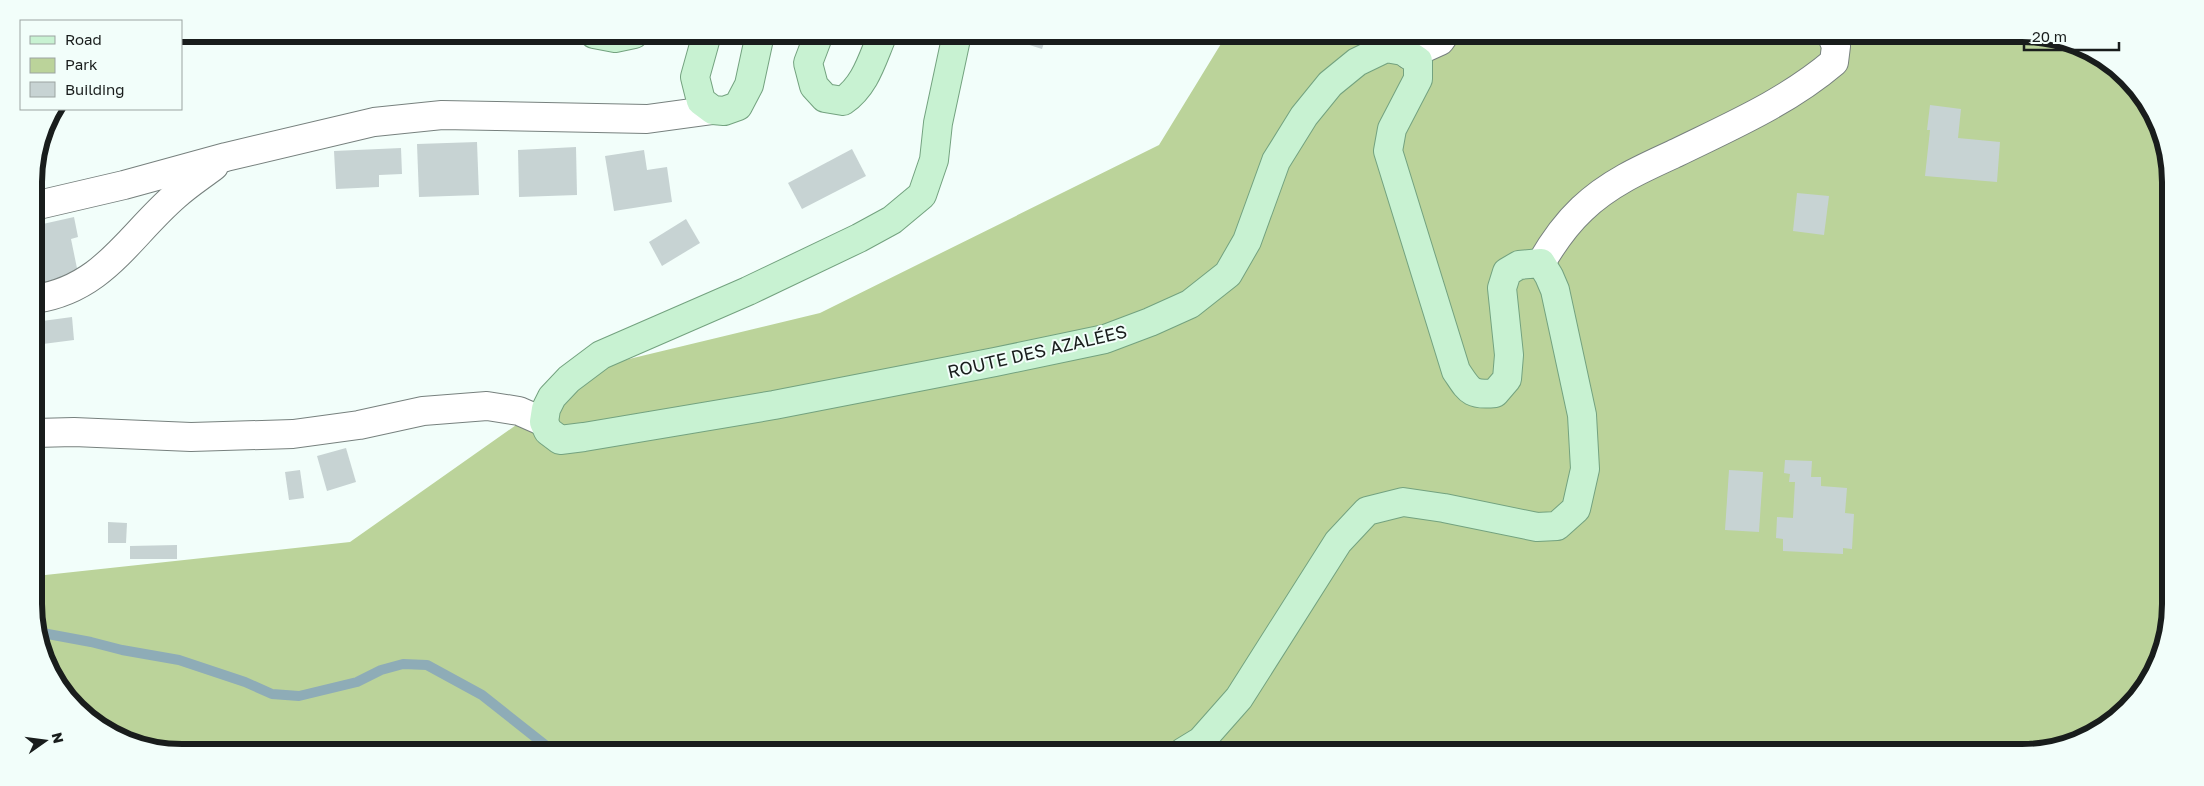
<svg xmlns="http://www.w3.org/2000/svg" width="2204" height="786" viewBox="0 0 2204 786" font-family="'Golos Text',sans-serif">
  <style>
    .green { fill: #bbd39a }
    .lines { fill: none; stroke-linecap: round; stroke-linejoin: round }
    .stream { stroke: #8eacb7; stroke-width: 10 }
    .building { fill: #c7d3d3 }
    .minor-casing { stroke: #77817e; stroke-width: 30 }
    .major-casing { stroke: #73a27f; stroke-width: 30 }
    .minor { stroke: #fff; stroke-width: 28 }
    .major { stroke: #c8f2d2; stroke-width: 28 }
    .labels { text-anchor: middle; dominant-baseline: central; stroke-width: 4; stroke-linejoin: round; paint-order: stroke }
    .street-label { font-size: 18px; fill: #191d1c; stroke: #f2fefa }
    .rim { fill: none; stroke: #191d1c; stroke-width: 6 }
  </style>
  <rect width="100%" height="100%" fill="#f2fefa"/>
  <polygon class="green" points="1227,34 2021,34 2069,42 2133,85 2155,117 2169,163 2170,603 2162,651 2145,686 2112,721 2078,741 2031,752 183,752 135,744 71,701 37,632 36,576 350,542 600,366 820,313 1159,145"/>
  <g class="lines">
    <polyline class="stream" points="37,632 91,642 122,650 179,660 245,682 272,694 299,696 357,682 381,670 403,664 427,665 482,695 554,752"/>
  </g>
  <g class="building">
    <polygon points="1008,34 1047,34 1042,49 1007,38"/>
    <polygon points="1930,105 1961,109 1958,138 2000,142 1997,182 1925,176 1930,130 1927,130"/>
    <polygon points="477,142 479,195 419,197 417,144"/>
    <polygon points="576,147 577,195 519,197 518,150"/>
    <polygon points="401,148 402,174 379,175 379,187 336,189 334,151"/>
    <polygon points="852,149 866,176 802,209 788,183"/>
    <polygon points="644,150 647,170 667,167 672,202 614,211 605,156"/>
    <polygon points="1797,193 1829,196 1824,235 1793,231"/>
    <polygon points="74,217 78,237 71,239 79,278 35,286 34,226"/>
    <polygon points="686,219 700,243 662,266 649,242"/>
    <polygon points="72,317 74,340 35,345 35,322"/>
    <polygon points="346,448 356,482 327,491 317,456"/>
    <polygon points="1785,460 1812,461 1811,477 1821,477 1821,486 1847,488 1845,513 1854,514 1852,549 1843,548 1843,554 1783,551 1783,539 1776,538 1777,517 1793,518 1795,482 1789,482 1790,474 1784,473"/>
    <polygon points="300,470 304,498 289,500 285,472"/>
    <polygon points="1729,470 1763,472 1759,532 1725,530"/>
    <polygon points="108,522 127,523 126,543 108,543"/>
    <polygon points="177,545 177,559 130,559 130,546"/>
  </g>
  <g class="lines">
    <g class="minor-casing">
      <g id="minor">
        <polyline points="1409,55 1440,41 1445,34"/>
        <polyline points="34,206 124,185 226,157 374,122 442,115 647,119 713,110"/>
        <path d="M1541 263C1552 244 1565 225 1582 209 1609 183 1643 168 1676 153 1731 126 1787 102 1834 62L1836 46 1831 34"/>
        <path d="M35 299C103 289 128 237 175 196 187 185 201 176 214 166"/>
        <polyline points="35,433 74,432 191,437 293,434 359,425 423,411 487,406 519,411 544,422"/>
      </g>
    </g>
    <g class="major-casing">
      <g id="major">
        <polyline points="594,34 615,38 634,34"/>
        <polyline points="707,34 695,77 701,101 713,110 724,111 738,106 749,85 760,34"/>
        <path d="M819 34 808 63 814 86 825 98 843 101C866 85 872 59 883 34"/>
        <path d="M957 34 938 123 934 160 922 195 892 220 859 238 748 291 601 355 569 379 552 397 546 409 544 422 548 431 560 440 584 437 774 405 995 362 1105 339 1150 322 1190 304 1228 274 1247 241 1276 161 1304 116 1330 84 1357 62 1386 48 1403 51 1418 61V79L1392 129 1388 151 1456 371C1469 390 1470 396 1495 393L1507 379 1509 355 1502 288 1507 272 1519 265 1541 263 1549 276 1555 290 1582 415 1585 469 1576 509 1557 526 1537 527 1444 508 1403 502 1367 511 1338 542 1239 698 1201 741 1183 752"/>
      </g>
    </g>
    <use href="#minor" class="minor"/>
    <use href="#major" class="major"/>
  </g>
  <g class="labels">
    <g class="street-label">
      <text transform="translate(1037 351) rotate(-13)">ROUTE DES AZALÉES</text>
    </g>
  </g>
  <path d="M0 0H2204V786H0ZM182 42H2022A140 140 0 0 1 2162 182V604A140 140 0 0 1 2022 744H182A140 140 0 0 1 42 604V182A140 140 0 0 1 182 42Z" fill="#f2fefa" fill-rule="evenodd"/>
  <path class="rim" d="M182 42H2022A140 140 0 0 1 2162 182V604A140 140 0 0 1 2022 744H182A140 140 0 0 1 42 604V182A140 140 0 0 1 182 42Z"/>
  <rect x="20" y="20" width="162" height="90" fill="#f2fefa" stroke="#9ba4a1"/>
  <rect x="30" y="36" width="25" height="8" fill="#c8f2d2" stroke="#9ba4a1"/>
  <text x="65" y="45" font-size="15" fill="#191d1c">Road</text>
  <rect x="30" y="58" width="25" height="15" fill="#bbd39a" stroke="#9ba4a1"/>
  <text x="65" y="70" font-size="15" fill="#191d1c">Park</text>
  <rect x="30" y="82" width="25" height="15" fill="#c7d3d3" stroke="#9ba4a1"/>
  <text x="65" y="95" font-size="15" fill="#191d1c">Building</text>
  <g transform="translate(45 741) rotate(76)" stroke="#f2fefa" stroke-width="4" paint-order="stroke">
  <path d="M0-4L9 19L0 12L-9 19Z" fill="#191d1c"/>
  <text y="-8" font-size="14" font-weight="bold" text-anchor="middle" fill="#191d1c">N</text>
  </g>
  <path d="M2024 42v8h95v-8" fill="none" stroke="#191d1c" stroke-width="2.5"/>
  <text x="2032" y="42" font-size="15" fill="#191d1c" stroke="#f2fefa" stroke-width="4" paint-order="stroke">20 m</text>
</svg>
